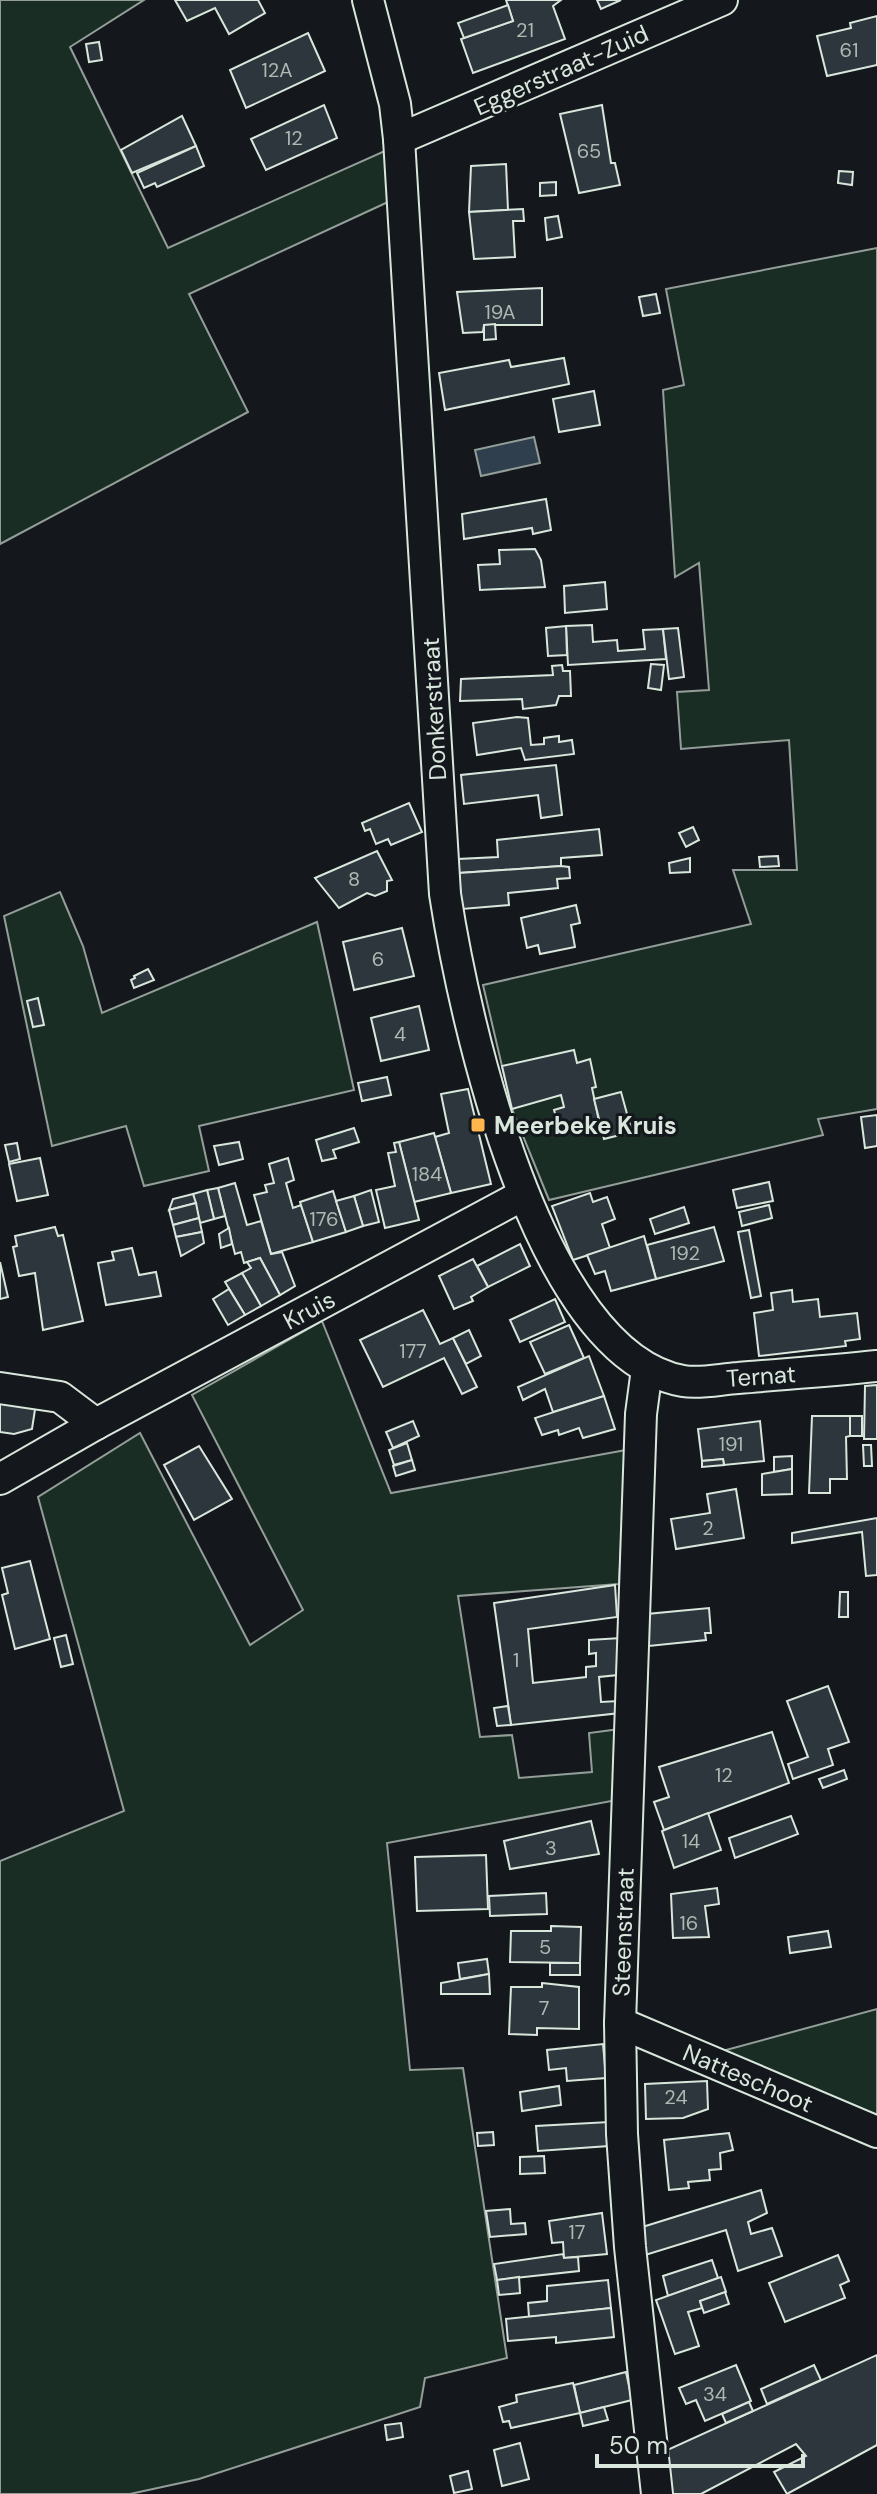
<svg xmlns="http://www.w3.org/2000/svg" width="877" height="2494" viewBox="0 0 877 2494" font-family="'DM Sans',sans-serif">
  <style>
    .green { fill: #1a2d24; stroke: #939e99; stroke-width: 2 }
    .water { fill: #2f3f4d; stroke: #939e99; stroke-width: 2 }
    .building { fill: #2c363c; stroke: #d8e6dc; stroke-width: 2 }
    .lines { fill: none; stroke-linecap: round; stroke-linejoin: round }
    .minor-casing { stroke: #d8e6dc; stroke-width: 34 }
    .minor { stroke: #14181c; stroke-width: 30 }
    .poi-dot { fill: #ffb74d; stroke: #14181c; stroke-width: 3 }
    .labels { text-anchor: middle; dominant-baseline: central; stroke-width: 6; stroke-linejoin: round; paint-order: stroke }
    .number-label { font-size: 20px; fill: #adbab4 }
    .street-label { font-size: 24px; fill: #d8e6dc; stroke: #14181c }
    .poi-label { font-size: 24px; font-weight: bold; fill: #d8e6dc; stroke: #14181c; text-anchor: start }
  </style>
  <rect width="100%" height="100%" fill="#14181c"/>
  <g class="green">
    <polygon points="0,0 144,0 70,47 168,248 387,150 388,202 189,294 248,412 0,544"/>
    <polygon points="877,248 877,1109 818,1119 823,1135 549,1200 512,1109 483,985 751,924 733,870 797,870 789,740 681,749 677,692 709,690 699,563 675,577 663,390 684,385 666,289"/>
    <polygon points="60,892 83,946 102,1013 317,922 354,1090 199,1126 209,1171 144,1186 126,1126 52,1146 4,916"/>
    <polygon points="322,1321 391,1493 626,1450 619,1584 458,1596 480,1737 512,1735 519,1778 592,1772 589,1733 620,1729 617,1800 387,1843 410,2070 463,2068 507,2358 425,2378 420,2407 199,2479 130,2494 0,2494 0,1861 124,1811 38,1497 140,1433 250,1645 303,1610 192,1395"/>
    <polygon points="877,2009 877,2118 715,2053"/>
  </g>
  <polygon class="water" points="534,437 540,463 481,476 475,450"/>
  <g class="building">
    <polygon points="175,0 258,0 265,13 229,34 215,8 187,21"/>
    <polygon points="506,0 561,0 553,6 565,39 473,73 461,39 513,21"/>
    <polygon points="597,0 621,0 601,9"/>
    <polygon points="508,5 513,21 464,38 458,23"/>
    <polygon points="877,16 877,65 827,76 817,36 851,28 850,23"/>
    <polygon points="308,33 325,71 246,108 230,70"/>
    <polygon points="99,42 102,60 89,62 86,44"/>
    <polygon points="324,105 337,138 266,170 251,139"/>
    <polygon points="602,105 611,163 615,163 620,185 579,193 560,114"/>
    <polygon points="182,116 196,146 132,173 121,150"/>
    <polygon points="196,146 204,166 157,187 155,183 144,188 137,173"/>
    <polygon points="506,164 508,210 469,212 471,166"/>
    <polygon points="839,171 853,172 852,185 838,183"/>
    <polygon points="556,182 556,195 540,196 540,183"/>
    <polygon points="523,209 524,221 513,221 515,257 474,259 469,212"/>
    <polygon points="558,216 562,237 547,240 545,218"/>
    <polygon points="542,288 542,325 484,325 483,332 463,333 457,292"/>
    <polygon points="656,294 660,313 643,316 639,297"/>
    <polygon points="495,324 496,339 484,340 484,325"/>
    <polygon points="564,358 569,384 445,410 439,373 509,360 511,367"/>
    <polygon points="594,391 600,425 559,432 553,399"/>
    <polygon points="546,499 551,530 533,534 532,528 464,539 462,514"/>
    <polygon points="535,549 541,560 545,587 480,590 478,565 500,564 499,550"/>
    <polygon points="605,582 607,609 565,613 564,586"/>
    <polygon points="592,625 593,642 617,640 618,651 645,649 643,630 663,629 666,659 568,665 566,626"/>
    <polygon points="566,626 567,655 548,656 546,628"/>
    <polygon points="678,628 684,677 669,679 663,629"/>
    <polygon points="651,664 664,665 661,690 648,688"/>
    <polygon points="562,665 563,671 570,671 571,696 559,696 556,705 523,709 522,699 460,701 461,679 553,675 552,666"/>
    <polygon points="517,717 528,718 531,745 544,744 544,738 559,736 559,742 572,740 574,754 525,760 521,748 477,755 473,723"/>
    <polygon points="556,765 562,815 541,818 538,795 464,804 461,775"/>
    <polygon points="409,803 422,832 391,845 388,839 376,844 370,829 365,831 362,823"/>
    <polygon points="693,827 699,840 686,847 679,833"/>
    <polygon points="599,829 602,855 561,858 561,866 459,873 458,859 498,857 497,840"/>
    <polygon points="377,851 392,880 387,881 387,891 375,896 367,893 339,908 315,878"/>
    <polygon points="778,856 779,866 760,867 759,857"/>
    <polygon points="690,858 690,872 670,873 669,863"/>
    <polygon points="561,866 569,867 570,878 557,879 558,888 508,893 509,905 462,909 459,873"/>
    <polygon points="576,905 580,923 571,925 575,947 540,954 538,945 527,948 521,918"/>
    <polygon points="402,928 414,976 354,990 343,942"/>
    <polygon points="148,969 154,980 134,988 131,980 135,978 134,976"/>
    <polygon points="38,998 44,1025 33,1027 27,1001"/>
    <polygon points="419,1006 429,1050 381,1061 371,1018"/>
    <polygon points="574,1050 577,1063 590,1059 596,1087 592,1088 599,1121 560,1132 554,1110 564,1107 561,1095 512,1109 502,1066"/>
    <polygon points="387,1077 391,1095 362,1101 358,1083"/>
    <polygon points="468,1089 491,1184 451,1193 435,1137 449,1133 441,1094"/>
    <polygon points="621,1092 632,1132 604,1139 594,1099"/>
    <polygon points="877,1115 877,1146 865,1148 861,1117"/>
    <polygon points="354,1128 359,1142 333,1150 336,1158 322,1161 316,1140"/>
    <polygon points="434,1133 451,1193 414,1202 399,1142"/>
    <polygon points="239,1142 243,1159 219,1165 214,1146"/>
    <polygon points="399,1142 419,1220 385,1228 376,1190 395,1186 388,1153 396,1152 394,1143"/>
    <polygon points="17,1143 20,1159 9,1162 5,1145"/>
    <polygon points="40,1158 48,1195 17,1201 9,1164"/>
    <polygon points="288,1158 294,1180 286,1183 293,1208 301,1205 313,1242 271,1254 254,1195 267,1192 265,1185 274,1183 269,1164"/>
    <polygon points="769,1182 773,1201 737,1208 733,1190"/>
    <polygon points="235,1183 247,1225 261,1221 271,1254 282,1252 295,1286 280,1295 260,1258 244,1263 241,1252 235,1254 218,1188"/>
    <polygon points="218,1188 225,1216 214,1219 207,1190"/>
    <polygon points="207,1190 214,1219 200,1223 193,1194"/>
    <polygon points="371,1190 379,1222 363,1226 354,1196"/>
    <polygon points="333,1191 346,1232 313,1242 300,1202"/>
    <polygon points="590,1193 593,1202 607,1197 615,1219 602,1224 610,1248 573,1260 552,1206"/>
    <polygon points="193,1194 196,1203 169,1210 173,1199"/>
    <polygon points="354,1196 363,1226 346,1232 336,1201"/>
    <polygon points="196,1203 199,1218 173,1225 169,1210"/>
    <polygon points="769,1205 772,1218 742,1226 739,1212"/>
    <polygon points="684,1207 689,1223 655,1234 650,1219"/>
    <polygon points="199,1218 202,1232 176,1237 173,1225"/>
    <polygon points="55,1227 58,1236 63,1235 83,1321 43,1330 35,1273 19,1276 13,1247 17,1246 15,1236"/>
    <polygon points="714,1227 724,1261 656,1279 647,1245"/>
    <polygon points="229,1228 232,1244 221,1248 219,1234"/>
    <polygon points="749,1230 761,1296 751,1298 738,1232"/>
    <polygon points="202,1232 204,1243 181,1256 176,1237"/>
    <polygon points="644,1236 656,1279 611,1291 605,1271 595,1274 587,1255"/>
    <polygon points="520,1244 530,1266 488,1287 477,1266"/>
    <polygon points="132,1248 139,1275 156,1272 161,1296 106,1305 98,1263 114,1260 112,1252"/>
    <polygon points="260,1258 280,1295 261,1306 242,1273 251,1268 247,1262"/>
    <polygon points="473,1259 488,1287 471,1297 473,1301 454,1309 439,1276"/>
    <polygon points="0,1262 8,1297 0,1299"/>
    <polygon points="242,1273 261,1306 245,1315 225,1282"/>
    <polygon points="229,1289 245,1315 228,1325 213,1299"/>
    <polygon points="792,1290 793,1302 818,1299 820,1317 857,1313 860,1339 845,1341 846,1346 759,1356 754,1313 773,1310 771,1293"/>
    <polygon points="555,1299 565,1322 520,1342 510,1320"/>
    <polygon points="423,1310 440,1344 453,1338 477,1387 462,1394 444,1358 383,1387 360,1340"/>
    <polygon points="569,1325 584,1358 545,1374 530,1342"/>
    <polygon points="469,1330 481,1356 466,1364 453,1338"/>
    <polygon points="589,1356 604,1396 553,1412 545,1389 523,1400 518,1387"/>
    <polygon points="877,1385 877,1439 864,1439 865,1386"/>
    <polygon points="604,1396 615,1429 583,1438 579,1428 559,1435 558,1430 542,1435 535,1418"/>
    <polygon points="0,1397 36,1403 32,1429 14,1434 0,1432"/>
    <polygon points="812,1416 850,1416 850,1436 846,1437 847,1479 830,1479 830,1493 809,1493"/>
    <rect x="850" y="1416" width="12" height="20"/>
    <polygon points="413,1421 419,1436 393,1448 386,1432"/>
    <polygon points="760,1421 764,1461 724,1465 723,1459 702,1461 698,1429"/>
    <polygon points="407,1443 412,1460 394,1465 389,1450"/>
    <polygon points="863,1445 871,1445 872,1466 864,1466"/>
    <polygon points="199,1446 232,1499 194,1520 164,1465"/>
    <polygon points="792,1456 792,1469 774,1472 774,1457"/>
    <polygon points="723,1459 724,1465 702,1467 702,1461"/>
    <polygon points="412,1460 415,1470 396,1476 393,1466"/>
    <polygon points="792,1469 792,1494 762,1495 762,1474"/>
    <polygon points="736,1489 744,1538 676,1549 671,1519 710,1513 707,1494"/>
    <polygon points="877,1518 877,1575 866,1576 862,1532 792,1543 792,1533"/>
    <polygon points="30,1561 50,1639 15,1649 2,1595 8,1593 2,1568"/>
    <polygon points="615,1585 617,1617 528,1629 533,1683 586,1677 586,1667 596,1666 596,1653 589,1654 589,1640 621,1638 618,1675 599,1677 601,1702 619,1701 620,1713 511,1725 494,1603"/>
    <polygon points="840,1592 848,1592 848,1617 839,1617"/>
    <polygon points="709,1608 711,1633 705,1633 706,1640 649,1646 647,1614"/>
    <polygon points="66,1635 73,1664 61,1667 54,1638"/>
    <polygon points="828,1686 849,1742 828,1749 833,1765 793,1779 788,1764 808,1757 787,1701"/>
    <polygon points="508,1706 511,1725 497,1726 494,1708"/>
    <polygon points="772,1732 789,1783 664,1830 654,1802 669,1797 659,1767"/>
    <polygon points="844,1770 847,1779 823,1788 819,1779"/>
    <polygon points="708,1813 721,1850 674,1868 662,1831"/>
    <polygon points="791,1816 798,1834 735,1858 729,1838"/>
    <polygon points="591,1821 599,1854 510,1869 504,1841"/>
    <polygon points="486,1855 488,1909 417,1911 415,1857"/>
    <polygon points="717,1888 719,1904 705,1906 709,1937 673,1938 671,1894"/>
    <polygon points="546,1893 547,1914 490,1916 489,1896"/>
    <polygon points="551,1926 581,1927 580,1963 510,1962 511,1931 551,1931"/>
    <polygon points="828,1931 831,1947 790,1953 788,1937"/>
    <polygon points="487,1959 489,1974 460,1979 458,1963"/>
    <rect x="550" y="1963" width="30" height="12"/>
    <polygon points="489,1974 490,1994 441,1994 441,1983"/>
    <polygon points="542,1983 579,1987 579,2029 537,2028 537,2035 509,2034 511,1987 542,1987"/>
    <polygon points="603,2044 606,2078 567,2081 566,2068 549,2070 547,2050"/>
    <polygon points="707,2081 708,2109 683,2118 646,2119 645,2084"/>
    <polygon points="559,2086 561,2105 522,2111 520,2092"/>
    <polygon points="609,2122 609,2146 538,2151 536,2126"/>
    <polygon points="493,2132 494,2145 478,2146 477,2133"/>
    <polygon points="729,2133 733,2150 720,2153 721,2169 709,2170 710,2180 688,2182 689,2188 669,2190 664,2140"/>
    <polygon points="544,2156 545,2173 520,2174 520,2157"/>
    <polygon points="761,2190 767,2213 748,2222 751,2234 772,2228 782,2256 738,2271 726,2230 642,2256 636,2229"/>
    <polygon points="510,2209 511,2224 525,2223 526,2234 490,2237 486,2211"/>
    <polygon points="602,2213 607,2254 564,2258 563,2242 552,2243 549,2221"/>
    <polygon points="563,2254 564,2258 578,2257 579,2271 497,2280 494,2264"/>
    <polygon points="838,2255 849,2281 840,2285 845,2298 785,2322 769,2283"/>
    <polygon points="712,2260 718,2278 668,2296 663,2276"/>
    <polygon points="519,2277 520,2293 499,2295 497,2280"/>
    <polygon points="721,2277 726,2292 700,2301 702,2308 688,2312 699,2346 675,2354 656,2300"/>
    <polygon points="608,2280 611,2308 529,2317 528,2303 547,2301 547,2286"/>
    <polygon points="725,2292 729,2304 704,2313 700,2301"/>
    <polygon points="611,2308 614,2337 556,2343 556,2337 508,2341 506,2319"/>
    <polygon points="877,2355 877,2445 787,2494 774,2472 806,2456 796,2444 701,2494 670,2494 665,2451"/>
    <polygon points="736,2365 751,2401 705,2421 696,2400 686,2404 679,2388"/>
    <polygon points="814,2365 821,2380 767,2404 761,2389"/>
    <polygon points="626,2372 632,2400 580,2413 574,2385"/>
    <polygon points="573,2383 580,2413 511,2428 509,2421 503,2422 499,2407 517,2402 516,2395"/>
    <polygon points="749,2402 753,2411 726,2423 722,2414"/>
    <polygon points="604,2407 608,2420 583,2426 580,2413"/>
    <polygon points="401,2423 403,2437 387,2440 385,2425"/>
    <polygon points="520,2443 529,2479 502,2486 494,2450"/>
    <polygon points="468,2471 472,2489 454,2493 450,2476"/>
  </g>
  <g class="lines">
    <g class="minor-casing">
      <g id="minor">
        <path d="M368 0 395 104 399 139 445 894C464 1018 537 1355 683 1381 700 1384 721 1379 738 1378 784 1374 831 1371 877 1366"/>
        <polyline points="399,139 722,0"/>
        <polyline points="647,1369 641,1414 620,2023 622,2134 630,2247 657,2494"/>
        <polyline points="0,1388 60,1397 96,1424"/>
        <polyline points="0,1479 96,1424 523,1195"/>
        <polyline points="620,2023 877,2132"/>
      </g>
    </g>
    <use href="#minor" class="minor"/>
  </g>
  <rect class="poi-dot" x="470" y="1117" width="16" height="16" rx="4"/>
  <g class="labels">
    <g class="number-label">
      <text x="525" y="30">21</text>
      <text x="849" y="50">61</text>
      <text x="277" y="70">12A</text>
      <text x="294" y="138">12</text>
      <text x="589" y="151">65</text>
      <text x="500" y="312">19A</text>
      <text x="354" y="879">8</text>
      <text x="378" y="959">6</text>
      <text x="400" y="1034">4</text>
      <text x="427" y="1174">184</text>
      <text x="324" y="1219">176</text>
      <text x="685" y="1253">192</text>
      <text x="413" y="1351">177</text>
      <text x="731" y="1444">191</text>
      <text x="708" y="1528">2</text>
      <text x="516" y="1660">1</text>
      <text x="724" y="1775">12</text>
      <text x="691" y="1841">14</text>
      <text x="551" y="1848">3</text>
      <text x="689" y="1923">16</text>
      <text x="545" y="1947">5</text>
      <text x="544" y="2008">7</text>
      <text x="676" y="2097">24</text>
      <text x="577" y="2232">17</text>
      <text x="715" y="2394">34</text>
    </g>
    <g class="street-label">
      <text transform="translate(561 70) rotate(-24)">Eggerstraat-Zuid</text>
      <text transform="translate(434 709) rotate(-93)">Donkerstraat</text>
      <text transform="translate(309 1310) rotate(-28)">Kruis</text>
      <text transform="translate(761 1376) rotate(-4)">Ternat</text>
      <text transform="translate(623 1932) rotate(-88)">Steenstraat</text>
      <text transform="translate(748 2078) rotate(23)">Natteschoot</text>
    </g>
    <g class="poi-label">
      <text x="494" y="1125">Meerbeke Kruis</text>
    </g>
  </g>
  <path d="M597 2454v12h206v-12" fill="none" stroke="#d8e6dc" stroke-width="4"/>
  <text x="609" y="2454" font-size="24" fill="#d8e6dc" stroke="#14181c" stroke-width="6" paint-order="stroke">50 m</text>
</svg>
